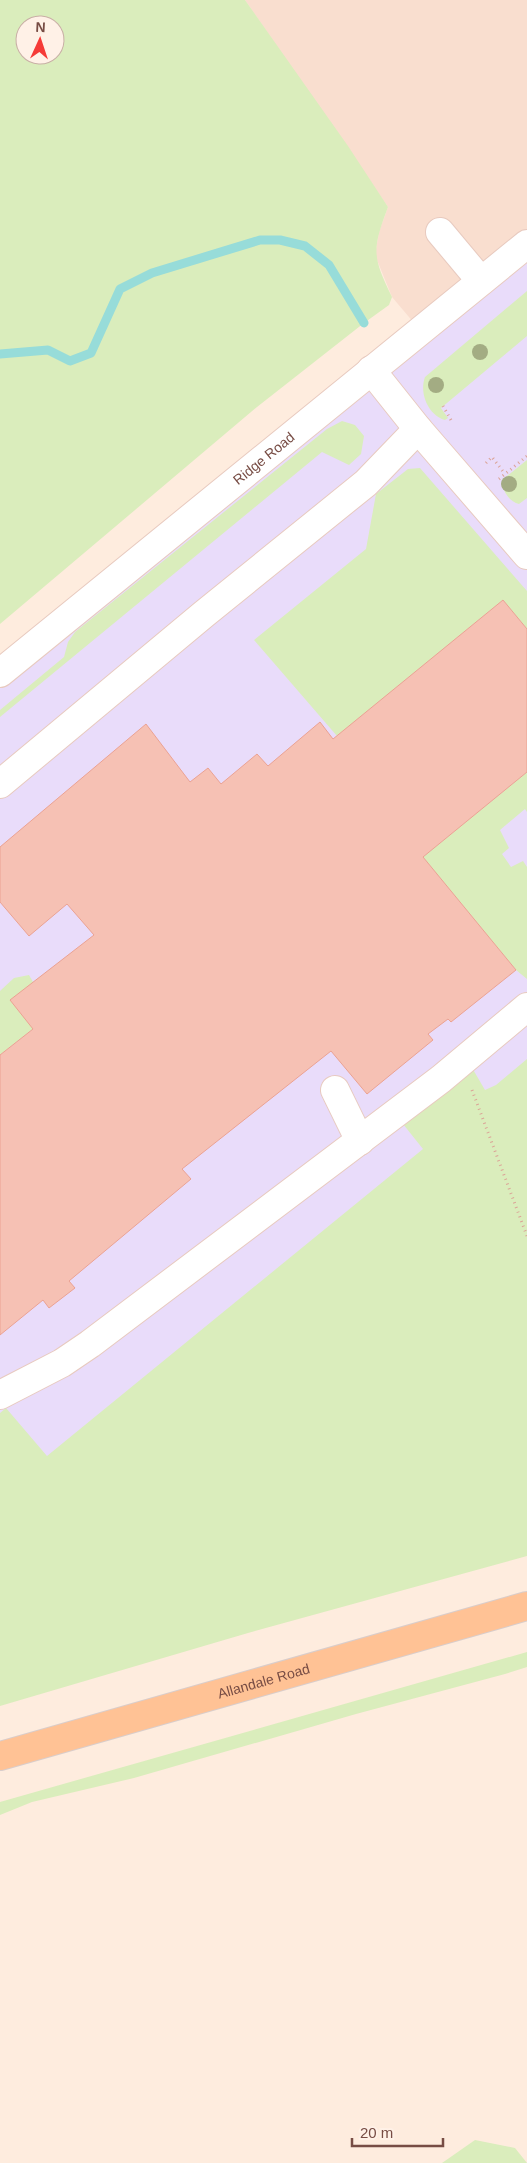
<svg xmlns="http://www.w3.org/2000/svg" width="527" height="2163" viewBox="0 0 527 2163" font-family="Arial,sans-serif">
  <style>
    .residential { fill: #f9decf }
    .education { fill: #e9dcfa }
    .green { fill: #daedbc; fill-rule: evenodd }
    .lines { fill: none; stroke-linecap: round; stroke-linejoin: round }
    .stream { stroke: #97dcd9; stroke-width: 9 }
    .building { fill: #f6c1b4; stroke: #eba292 }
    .minor-casing { stroke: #e8cabf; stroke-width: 30 }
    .major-casing { stroke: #d9cdcb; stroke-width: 30 }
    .path { stroke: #dba497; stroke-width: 3; stroke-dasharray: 1 4; stroke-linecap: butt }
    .minor { stroke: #fff; stroke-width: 28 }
    .major { stroke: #ffc295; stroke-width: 28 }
    .tree { fill: #a3ac83 }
    .labels { text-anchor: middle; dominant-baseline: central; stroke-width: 4; stroke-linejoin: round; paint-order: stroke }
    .street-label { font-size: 14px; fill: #774c44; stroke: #fff1e7 }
  </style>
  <rect width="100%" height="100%" fill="#feecde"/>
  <polygon class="residential" points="245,0 527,0 527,244 420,330 392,297 375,255 379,232 388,207"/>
  <polygon class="education" points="527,244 527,1162 0,1638 0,673"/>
  <g class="green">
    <path d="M0 0H245L348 146 388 207C372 250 372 256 392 297L389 305 364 323 257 407 0 624ZM25 25H55V55H25Z"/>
    <path d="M527 291V336L441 408 448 418 445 420C428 415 419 393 425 377Z"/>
    <polygon points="342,421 355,425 364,436 361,454 349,465 322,452 0,717 0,710 64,657 68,642 75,632 327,429"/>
    <path d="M527 460V498L519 504C509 501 502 491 502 480Z"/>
    <polygon points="420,468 527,591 527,629 503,600 337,736 254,640 366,549 376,494 408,469"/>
    <polygon points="527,772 527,812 525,809 500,830 509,848 502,854 511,867 523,861 527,867 527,979 516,970 423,857"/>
    <polygon points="29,975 33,982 33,1029 0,1055 0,991 14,978"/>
    <polygon points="527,1059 527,1556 248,1633 0,1706 0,1413 6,1408 47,1456 423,1149 403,1124 471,1066 485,1090 496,1085"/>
    <polygon points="527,1652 527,1667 505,1674 356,1714 134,1778 32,1802 0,1815 0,1802"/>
    <polygon points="475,2140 515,2148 527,2163 442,2163"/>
  </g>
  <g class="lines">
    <polyline class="stream" points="0,354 48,350 70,361 91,353 120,289 152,273 260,240 280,240 305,246 329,265 364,323"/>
  </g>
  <polygon class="building" points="503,600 527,629 527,772 423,857 516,970 451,1022 448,1019 428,1034 433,1040 367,1094 331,1051 182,1169 191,1179 69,1281 75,1288 49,1308 43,1300 0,1335 0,1055 33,1029 10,1000 94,935 67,904 29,936 0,902 0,847 146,724 190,782 208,768 221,784 257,754 268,766 320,722 333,739"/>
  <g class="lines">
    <g class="minor-casing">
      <g id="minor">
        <polyline points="440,232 481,281"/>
        <polyline points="371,370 418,429 527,555"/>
        <path id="s1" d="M0 673 527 244"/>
        <polyline points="0,784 204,614 366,483 418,429"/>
        <polyline points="335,1090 360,1141"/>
        <polyline points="0,1395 62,1363 90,1344 441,1079 527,1007"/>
      </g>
    </g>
    <g class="major-casing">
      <g id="major">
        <path id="s2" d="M0 1756 527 1606"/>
      </g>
    </g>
    <g class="path">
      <polyline points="443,406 451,420"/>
      <polyline points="486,463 492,457 505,474"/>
      <polyline points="499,479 527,456"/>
      <polyline points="472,1090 527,1236"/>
    </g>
    <use href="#minor" class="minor"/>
    <use href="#major" class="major"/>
  </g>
  <g class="tree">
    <circle cx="480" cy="352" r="8"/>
    <circle cx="436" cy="385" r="8"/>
    <circle cx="509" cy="484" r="8"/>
  </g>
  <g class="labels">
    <g class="street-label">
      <text stroke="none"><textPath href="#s1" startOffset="340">Ridge Road</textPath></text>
      <text stroke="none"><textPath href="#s2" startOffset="274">Allandale Road</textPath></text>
    </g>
  </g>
  <g transform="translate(40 40) rotate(3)"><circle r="24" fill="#fff1e7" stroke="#c9afa6"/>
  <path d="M0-4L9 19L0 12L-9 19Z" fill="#f53b37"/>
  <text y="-8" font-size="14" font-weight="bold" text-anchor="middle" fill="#774c44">N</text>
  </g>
  <path d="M352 2138v8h91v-8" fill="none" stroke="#774c44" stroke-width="2.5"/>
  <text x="360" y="2138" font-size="15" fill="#774c44" stroke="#fff1e7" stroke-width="4" paint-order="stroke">20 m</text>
</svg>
